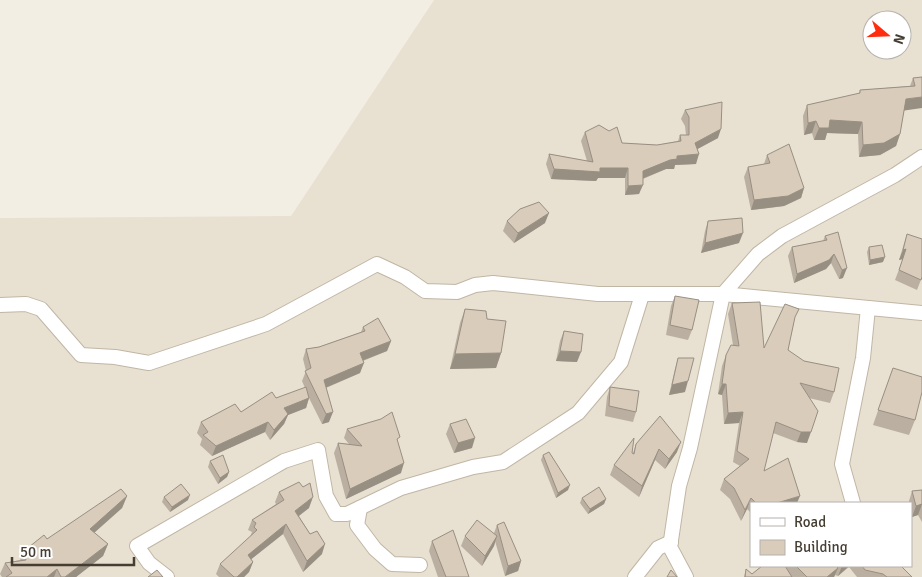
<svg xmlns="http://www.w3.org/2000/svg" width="922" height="577" viewBox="0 0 922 577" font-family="Signika,sans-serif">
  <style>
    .residential { fill: #e8e0d1; fill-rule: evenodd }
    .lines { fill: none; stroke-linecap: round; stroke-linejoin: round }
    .street-casing { stroke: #c0b6a5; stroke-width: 16 }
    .street { stroke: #fff; stroke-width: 14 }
    .wall { fill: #bbafa1 }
    .shaded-wall { fill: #988f83 }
    .building { fill: #d9ccbb; stroke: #988f83 }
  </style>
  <rect width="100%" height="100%" fill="#f3eee4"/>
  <path class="residential" d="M434 0H922V577H0V218L291 216ZM872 20H902V50H872ZM751 503H911V566H751Z"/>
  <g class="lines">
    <g class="street-casing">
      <g id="street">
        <polyline points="0,305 26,304 41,309 81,355 115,357 149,363 266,324 377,264 405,277 425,291 457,292 475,285 493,283 598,294 723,294 922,313"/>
        <polyline points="853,503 842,464 863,358 868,308"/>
        <polyline points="360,508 357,525 375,549 392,564 420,565"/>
        <polyline points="167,577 149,563 137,546 284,461 318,450 326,496 336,514 347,514 401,488 473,467 503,462 578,413 621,362 642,295"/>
        <polyline points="635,577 658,548 671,542"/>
        <polyline points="686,577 670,547 679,486 690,448 723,294 758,254 782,236 895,175 922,157"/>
      </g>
    </g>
    <use href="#street" class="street"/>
  </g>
  <g class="wall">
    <polygon points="922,77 904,111 900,134 896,146 880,155 859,157 858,134 827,133 825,140 814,140 812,133 804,135 803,116 807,105 859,94 860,90 910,86 913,78"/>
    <polygon points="685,110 718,138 697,149 696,164 675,165 674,169 666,169 643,179 639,194 625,195 625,178 598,178 596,181 551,179 546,164 549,154 587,161 581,141 585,132 622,143 657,145 678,141 680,135 686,135 685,126 681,119"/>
    <polygon points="767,155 804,188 801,198 784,206 751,210 744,177 748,167 764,164"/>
    <polygon points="507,221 545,223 514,243 503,231"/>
    <polygon points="708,221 739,243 701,253 705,231"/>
    <polygon points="838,232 843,278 839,279 831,263 826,269 794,283 788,256 792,247 823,241 825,236"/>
    <polygon points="907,234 922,277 917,290 895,280 903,259 899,260"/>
    <polygon points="869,247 883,262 869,265 867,252"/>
    <polygon points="675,296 692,330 688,340 666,335 671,306"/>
    <polygon points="732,303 764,348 794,322 788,350 834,392 830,403 809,398 807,443 797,442 773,433 764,471 797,503 751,503 751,513 747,509 741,521 730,499 720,490 724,479 740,466 733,462 739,423 724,424 722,395 718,394 722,366 726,355 733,345 728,314"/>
    <polygon points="465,309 487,319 501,353 496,368 450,369 460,323"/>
    <polygon points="363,327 391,341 387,351 363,361 360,373 326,388 329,422 322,424 309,398 306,408 288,415 284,424 270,440 265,432 212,456 200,445 202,439 197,433 201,422 241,412 276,398 305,388 302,381 306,371 303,359 306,349 319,347 361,332"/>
    <polygon points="564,331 577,362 556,361 560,341"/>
    <polygon points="678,358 685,392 669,395 675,369"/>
    <polygon points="893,368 915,420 909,435 873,425"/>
    <polygon points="610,387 636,412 633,422 605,416 607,397"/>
    <polygon points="450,424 472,448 454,453 446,434"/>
    <polygon points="347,429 398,443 401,473 346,499 334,453 338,443 349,444 344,438"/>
    <polygon points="636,444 677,452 665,469 655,460 639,497 610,475 614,465 632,453 633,453"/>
    <polygon points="543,455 568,490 556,498 541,460"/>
    <polygon points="210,461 229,472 227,477 218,484 208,467"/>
    <polygon points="922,490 922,522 918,515 912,517 911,511 911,503 909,503 909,501 912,491"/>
    <polygon points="279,492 309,508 299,516 322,554 303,572 283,534 251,559 253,562 249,572 244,577 219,577 216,574 220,564 250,537 252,532 248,530 252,520 276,504 275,502"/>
    <polygon points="127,496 122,508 94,533 108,544 103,556 76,577 2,577 0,574 5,563 20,560 24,551 47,539"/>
    <polygon points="164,497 188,500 170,512 162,502"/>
    <polygon points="582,498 606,499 604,504 588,514 580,503"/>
    <polygon points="497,525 521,561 518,571 505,576 495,541 494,546 482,566 461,546 465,536 494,533"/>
    <polygon points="432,541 469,577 438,577 429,551"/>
    <polygon points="762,566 901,566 912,577 857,577 849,567 838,576 835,575 834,577 744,577 746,569 752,574"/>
  </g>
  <g class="shaded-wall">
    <polygon points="922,97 922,108 901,111 906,99"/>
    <polygon points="830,120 862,122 858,134 827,133 825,140 814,140 819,128"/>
    <polygon points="816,121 812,133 804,135 808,123"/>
    <polygon points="721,129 718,138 692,152 695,143"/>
    <polygon points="900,134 896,146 880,155 859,157 863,145"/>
    <polygon points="699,154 696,164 675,165 674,169 666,169 639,180 643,171 677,156"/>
    <polygon points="600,168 628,168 625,178 598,178 596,181 551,179 554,169"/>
    <polygon points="643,185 639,194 625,195 628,186"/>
    <polygon points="804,188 801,198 784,206 751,210 754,200"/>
    <polygon points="549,213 545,223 514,243 518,233"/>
    <polygon points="743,233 739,243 701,253 705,243"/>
    <polygon points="906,249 903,259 899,260 903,250"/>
    <polygon points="834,254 831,263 826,269 794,283 797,274"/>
    <polygon points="885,257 883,262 869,265 870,260"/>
    <polygon points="847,268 843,278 839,279 842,270"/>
    <polygon points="391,341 387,351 356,363 360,353"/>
    <polygon points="560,351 581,352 577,362 556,361"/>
    <polygon points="501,353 496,368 450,369 455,354"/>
    <polygon points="364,363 360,373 320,390 324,380"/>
    <polygon points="688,381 685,392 669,395 672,385"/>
    <polygon points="722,384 726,384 722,395 718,394"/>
    <polygon points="309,398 306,408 288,415 284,424 270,440 284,408"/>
    <polygon points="333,412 329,422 322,424 326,414"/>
    <polygon points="743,412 739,423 724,424 728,413"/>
    <polygon points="268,422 265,432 212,456 216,446"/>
    <polygon points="801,432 811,432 807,443 797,442"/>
    <polygon points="475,438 472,448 454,453 458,443"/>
    <polygon points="681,442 677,452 665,469 669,459"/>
    <polygon points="659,449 655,460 639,497 642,486"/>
    <polygon points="404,463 401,473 346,499 350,489"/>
    <polygon points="229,472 227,477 218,484 220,478"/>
    <polygon points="570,485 568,490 556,498 558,493"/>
    <polygon points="190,495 188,500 170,512 172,507"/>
    <polygon points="127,496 122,508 86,540 90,529"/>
    <polygon points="800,496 797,503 777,503"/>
    <polygon points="313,497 309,508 292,521 295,511"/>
    <polygon points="751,498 747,509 741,521 745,510"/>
    <polygon points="606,499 604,504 588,514 590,509"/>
    <polygon points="922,504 918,515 912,517 916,506"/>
    <polygon points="286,524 283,534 244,565 248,555"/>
    <polygon points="497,536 494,546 482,566 485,556"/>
    <polygon points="108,544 103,556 76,577 65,577"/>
    <polygon points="325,544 322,554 303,572 307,561"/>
    <polygon points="521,561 518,571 505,576 508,566"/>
    <polygon points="253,562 249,572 244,577 237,577"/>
    <polygon points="842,566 849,566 838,576"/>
    <polygon points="838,568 834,577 827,577"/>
    <polygon points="57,569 54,577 47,577"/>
  </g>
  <g class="building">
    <polygon points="922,77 922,97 906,99 900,134 884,143 863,145 862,122 830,120 829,128 819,128 816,121 808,123 807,105 860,93 860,90 915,86 913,78"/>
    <polygon points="722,102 721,129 695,143 699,154 677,156 677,159 670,160 643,171 643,185 628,186 628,168 600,168 600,172 554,169 549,154 593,162 585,132 599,125 609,131 617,127 622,143 657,145 681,141 680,135 689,135 689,117 685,110"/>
    <polygon points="789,144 804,188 788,196 754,200 748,167 770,163 767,155"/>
    <polygon points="539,202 549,213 518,233 507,221 520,209"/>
    <polygon points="742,218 743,233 705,243 708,221"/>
    <polygon points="838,232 847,268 842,270 834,254 829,260 797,274 792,247 827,240 825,236"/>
    <polygon points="907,234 922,239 922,277 921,280 899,270 906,249 903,250"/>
    <polygon points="882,245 885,257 870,260 869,247"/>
    <polygon points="675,296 699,300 692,330 670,325"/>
    <polygon points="760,302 764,348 785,304 799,309 795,317 788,350 804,361 839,368 834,392 800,383 818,411 811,432 801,432 776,422 764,471 788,458 800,496 777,503 756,503 751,498 745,510 734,488 724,479 749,459 737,451 743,412 728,413 726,384 722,384 726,355 731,345 739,346 732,303"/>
    <polygon points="465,309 486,311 487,319 506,321 501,353 455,354"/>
    <polygon points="378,318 391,341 360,353 364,363 324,380 333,412 326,414 305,371 311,368 306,349 319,347 365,331 363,327"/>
    <polygon points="564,331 583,334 581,352 560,351"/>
    <polygon points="678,358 694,358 688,381 672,385"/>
    <polygon points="893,368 922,377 922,392 915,420 878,410"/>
    <polygon points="306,387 309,398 284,408 288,414 274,430 268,422 216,446 203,435 208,432 201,422 235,404 241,412 272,392 276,398"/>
    <polygon points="610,387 639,391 636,412 609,406"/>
    <polygon points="392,412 400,437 397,439 404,463 350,489 338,443 362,446 347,429 381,419"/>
    <polygon points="660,416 681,442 669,459 659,449 642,486 614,465 634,438 632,453 634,454 636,444"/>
    <polygon points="466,419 475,438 458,443 450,424"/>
    <polygon points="549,452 570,485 558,493 543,455"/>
    <polygon points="223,455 229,472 220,478 210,461"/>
    <polygon points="299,482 303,487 310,483 313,497 295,511 310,534 317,531 325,544 307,561 286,524 248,555 253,562 237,577 234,577 220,564 257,530 254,527 256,523 252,520 284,500 279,492"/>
    <polygon points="181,484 190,495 172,507 164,497"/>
    <polygon points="599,487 606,499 590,509 582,498"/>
    <polygon points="121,489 127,496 90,529 108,544 65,577 61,577 57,569 47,577 6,577 12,573 5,563 26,560 24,551 44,535 47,539"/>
    <polygon points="922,490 922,505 922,504 916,506 912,491"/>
    <polygon points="477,520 497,536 485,556 465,536"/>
    <polygon points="504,522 521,561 508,566 497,525"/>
    <polygon points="453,530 469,577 446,577 432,541"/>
    <polygon points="762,566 785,566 792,577 745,577 746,569 752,574"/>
    <polygon points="796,566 836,566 838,568 827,577 807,577"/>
    <polygon points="862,566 901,566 912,577 887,577 883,574 865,570"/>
    <polygon points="157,570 163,577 148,577"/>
    <polygon points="671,570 677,577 667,577"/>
  </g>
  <rect x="750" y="502" width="162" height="65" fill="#ffffff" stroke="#b5b2ad"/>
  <rect x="760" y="518" width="25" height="8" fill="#ffffff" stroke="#b5b2ad"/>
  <text x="794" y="527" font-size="15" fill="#463e33">Road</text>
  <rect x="760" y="540" width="25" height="15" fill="#d9ccbb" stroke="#b5b2ad"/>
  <text x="794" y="552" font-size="15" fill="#463e33">Building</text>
  <g transform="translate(887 35) rotate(109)"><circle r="24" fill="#ffffff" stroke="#b5b2ad"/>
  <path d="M0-4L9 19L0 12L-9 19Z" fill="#ff2c0f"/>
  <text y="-8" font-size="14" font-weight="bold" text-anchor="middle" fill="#463e33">N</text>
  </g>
  <path d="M12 557v8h122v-8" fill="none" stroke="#463e33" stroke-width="2.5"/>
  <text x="20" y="557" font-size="15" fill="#463e33" stroke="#ffffff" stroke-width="4" paint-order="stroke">50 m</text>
</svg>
